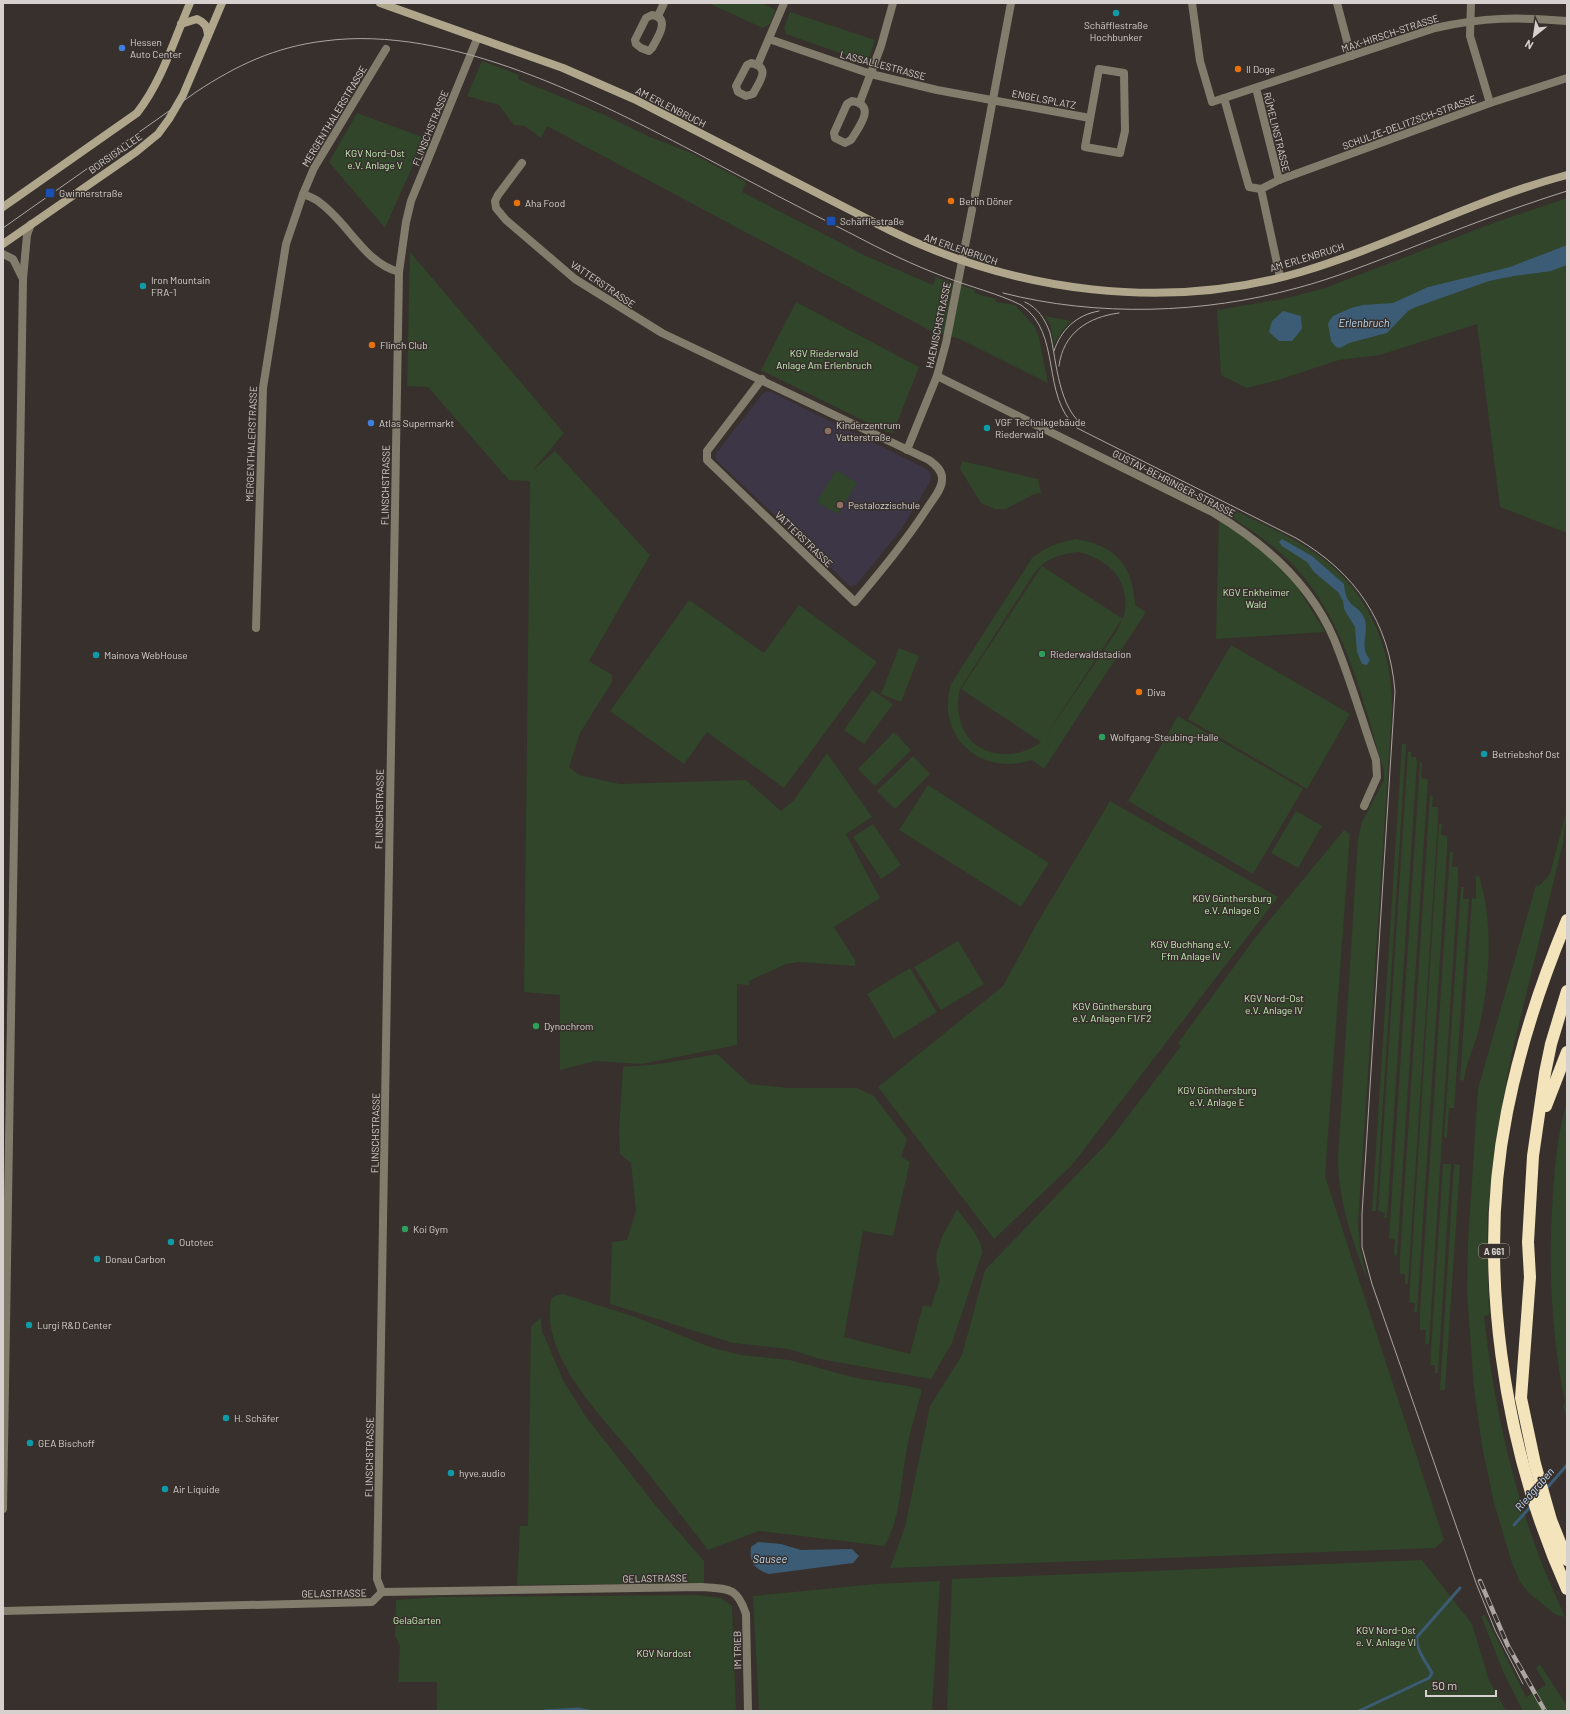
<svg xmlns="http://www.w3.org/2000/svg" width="1570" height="1714" viewBox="0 0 1570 1714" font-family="Barlow,sans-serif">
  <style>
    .education { fill: #3c3647 }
    .green { fill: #304529; fill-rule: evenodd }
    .water { fill: #3c5c75 }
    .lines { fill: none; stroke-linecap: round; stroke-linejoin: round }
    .stream { stroke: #3c5c75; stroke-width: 3 }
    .minor-tunnel { stroke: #4f4844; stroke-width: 8; stroke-dasharray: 8 4; stroke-linecap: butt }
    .minor { stroke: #827c6c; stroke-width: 8 }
    .secondary { stroke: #b0a68c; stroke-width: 8 }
    .motorway { stroke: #f3e4bc; stroke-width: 12 }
    .tram { stroke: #aba6a2; stroke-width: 1 }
    .rail-casing { stroke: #aba6a2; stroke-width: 4.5 }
    .rail { stroke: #37302c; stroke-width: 3; stroke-dasharray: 9; stroke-linecap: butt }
    .culture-dot { fill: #0f9aa8; stroke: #37302c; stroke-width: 1.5 }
    .shop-dot { fill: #3f7fe0; stroke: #37302c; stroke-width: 1.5 }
    .food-dot { fill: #e8710a; stroke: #37302c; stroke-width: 1.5 }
    .transit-dot { fill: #1a4fb4; stroke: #37302c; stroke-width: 1.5 }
    .education-dot { fill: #8d6e63; stroke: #37302c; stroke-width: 1.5 }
    .leisure-dot { fill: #2e9e5b; stroke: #37302c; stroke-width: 1.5 }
    .labels { text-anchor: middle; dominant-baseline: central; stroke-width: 3; stroke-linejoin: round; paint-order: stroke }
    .shield { fill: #37302c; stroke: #a6a19d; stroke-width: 1 }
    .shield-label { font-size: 9px; font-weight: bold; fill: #d6d1ce }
    .poi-label { font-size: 10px; fill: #d6d1ce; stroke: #37302c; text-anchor: start }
    .street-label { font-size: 10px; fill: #d6d1ce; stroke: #37302c }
    .park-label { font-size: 10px; fill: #c6f0b8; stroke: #37302c }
    .water-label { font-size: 11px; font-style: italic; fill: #bcddf8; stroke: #37302c }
  </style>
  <rect width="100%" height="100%" fill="#37302c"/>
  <polygon class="education" points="769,391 925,468 931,474 930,482 900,531 856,585 850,586 717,461 715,456 717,452 761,396 765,392"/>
  <g class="green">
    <polygon points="708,3 760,3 775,9 770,24 763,28"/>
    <polygon points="790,12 875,40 869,58 862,61 786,34 784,28"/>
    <polygon points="482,61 519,75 518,79 600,113 650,137 689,152 746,182 742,192 866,256 933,285 936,277 975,290 974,293 996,299 996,302 1015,305 1035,327 1039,338 1048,383 960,339 929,330 547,126 541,138 525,126 514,125 499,105 467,96"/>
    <polygon points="357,113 425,138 385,228 329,162"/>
    <polygon points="1567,198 1567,533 1500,507 1477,324 1380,355 1339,360 1278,380 1247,388 1221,375 1217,310 1283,299 1325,288 1496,222"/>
    <polygon points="410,252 564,433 533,470 555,451 650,555 589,661 612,675 612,682 580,733 569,767 579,775 620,784 746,780 781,811 794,800 827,753 872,817 846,834 880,898 834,927 855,960 855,966 799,962 786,964 749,981 749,985 737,984 737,1045 642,1064 595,1061 560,1070 560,995 524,992 530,481 509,480 428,387 407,386"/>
    <polygon points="796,302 919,367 893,433 884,431 761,370"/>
    <polygon points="1045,316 1071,321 1062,331 1054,344 1050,324"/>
    <polygon points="962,461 1038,479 1041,493 1034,494 1006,509 995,509 981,503 960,469"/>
    <polygon points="836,470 857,483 838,514 817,502"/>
    <path d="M1222 504C1251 519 1282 532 1309 549 1366 585 1393 645 1392 710L1358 1223 1360 1249 1368 1282C1353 1242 1338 1201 1338 1158L1358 839 1362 822 1384 780V771C1362 700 1347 623 1295 567 1273 544 1247 527 1220 510Z"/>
    <polygon points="1219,519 1272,559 1296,585 1325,632 1216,639"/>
    <path d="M1076 539C1115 545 1133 565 1135 605L1146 612 1044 769 1032 760C981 777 935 737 951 684L1032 558C1046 547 1058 542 1076 539ZM1079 552C1111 560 1133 584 1123 619L1042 566 961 689 1041 742C1014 763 968 757 960 719 957 708 958 700 960 689L1035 572C1047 558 1060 554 1079 552ZM1122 619 1118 629 1045 737Z"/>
    <polygon points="689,600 764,653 799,605 877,662 784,788 707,732 684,764 610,711"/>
    <polygon points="1231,645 1350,714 1307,789 1188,719"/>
    <polygon points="899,648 919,656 901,702 881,694"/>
    <polygon points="872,690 893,704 864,744 844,730"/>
    <polygon points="1178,716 1303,789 1253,874 1128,801"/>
    <polygon points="894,732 911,750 875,786 858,769"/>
    <polygon points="1402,744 1406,744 1376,1211 1372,1211"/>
    <polygon points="1408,752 1411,752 1411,757 1416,757 1417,762 1387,1218 1384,1218 1385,1213 1378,1211"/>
    <polygon points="913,756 930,774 895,809 877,791"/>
    <polygon points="1420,762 1422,762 1421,778 1428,779 1427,794 1397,1256 1394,1255 1395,1240 1389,1238"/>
    <polygon points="928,785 1049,863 1021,907 899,830"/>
    <polygon points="1430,795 1433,796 1432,807 1438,807 1438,822 1408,1284 1405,1284 1405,1274 1400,1274 1400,1256"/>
    <polygon points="1110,801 1278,897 1072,1165 994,1239 878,1087 1003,986 1036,925"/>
    <path d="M1567 809 1563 843 1511 1057 1495 1144 1487 1221 1489 1315 1484 1316C1493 1400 1511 1483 1541 1561 1548 1580 1557 1598 1565 1617L1556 1615 1529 1593 1520 1582 1512 1563 1494 1503 1482 1446 1474 1388 1467 1293 1468 1241 1478 1089 1536 885 1539 886 1550 874Z"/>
    <polygon points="1296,811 1322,826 1298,868 1271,853"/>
    <polygon points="873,824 901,865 881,879 853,837"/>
    <polygon points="1439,824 1442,824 1441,835 1447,836 1447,850 1417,1312 1414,1312 1415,1303 1409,1302 1410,1284"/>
    <polygon points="1344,830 1350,834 1325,1176 1444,1540 1435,1548 890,1568 905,1527 930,1406 962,1355 985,1270 1109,1141 1181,1046 1178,1043 1258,934"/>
    <polygon points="1450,851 1453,852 1452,867 1458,867 1458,883 1429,1344 1425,1344 1426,1330 1420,1330 1420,1312"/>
    <path d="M1476 876H1479C1494 923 1490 984 1478 1032 1474 1048 1465 1066 1464 1081L1460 1080 1472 898 1476 899Z"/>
    <polygon points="1461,887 1464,887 1463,899 1469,899 1454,1108 1449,1108 1447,1138 1444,1137"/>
    <polygon points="958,941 984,984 941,1010 914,967"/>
    <polygon points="910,968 937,1012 894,1039 867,994"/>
    <path d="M717 1054 750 1084 789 1088H857L874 1096 907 1139 901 1157 910 1162 893 1236 863 1231 844 1337 910 1354 923 1305 931 1307 940 1280 936 1261 937 1252 942 1237 957 1209C965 1221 983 1238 982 1253L952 1343 931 1379 820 1359 789 1349 733 1343 610 1304 612 1242 627 1240 636 1211 631 1163 620 1154 619 1131 623 1067 660 1064Z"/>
    <path d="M1567 1101V1421L1563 1406 1565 1402C1551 1334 1548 1263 1553 1194 1555 1163 1558 1132 1567 1101Z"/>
    <polygon points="1443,1164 1451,1164 1438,1373 1435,1373 1435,1365 1430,1365"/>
    <polygon points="1454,1164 1460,1165 1445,1390 1440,1390 1441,1373"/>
    <path d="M563 1294 638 1318 710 1347 741 1355 790 1360 856 1378 908 1386 921 1389V1394C915 1416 908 1438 905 1460 900 1489 900 1521 884 1546L759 1531 708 1550C684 1519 660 1488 635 1457 602 1416 540 1357 551 1299L557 1295Z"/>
    <polygon points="541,1318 542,1331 564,1382 586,1417 656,1506 704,1561 704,1583 517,1585 520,1526 528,1526 531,1326"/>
    <polygon points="1422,1560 1472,1624 1489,1680 1506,1711 947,1711 952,1579"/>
    <polygon points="940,1581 932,1711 759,1711 753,1596 876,1584"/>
    <polygon points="696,1595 721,1598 732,1606 736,1711 437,1711 437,1682 398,1682 400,1646 395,1635 396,1600 438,1597"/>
    <polygon points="1485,1615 1526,1697 1546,1685 1536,1668 1540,1664 1567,1706 1567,1711 1523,1711 1503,1671 1481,1616"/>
  </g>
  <g class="water">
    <polygon points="1567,245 1567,265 1551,271 1514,276 1489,281 1416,307 1408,311 1387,333 1349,343 1340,348 1336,347 1331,341 1328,324 1330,320 1333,316 1351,308 1363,305 1393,303 1428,287 1510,267"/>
    <polygon points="1283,311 1301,316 1302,329 1292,341 1279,341 1269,332 1272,321"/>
    <path d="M1282 539 1312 556 1344 584C1346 610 1359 603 1365 620 1368 630 1363 640 1365 649 1365 653 1368 657 1370 660L1367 665 1362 664 1357 652 1355 627 1344 609 1343 601 1338 592 1314 572 1307 562 1282 546 1279 542Z"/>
    <path d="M758 1542 781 1544 801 1550 852 1549 859 1556 853 1563 769 1574C754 1569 749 1563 751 1547Z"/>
  </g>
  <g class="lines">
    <g class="stream">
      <polyline points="1546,1489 1567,1465"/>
      <polyline points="1514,1525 1532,1505"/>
      <polyline points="544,1711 578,1709 589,1711"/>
      <path d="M1359 1711 1429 1678 1432 1673C1427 1663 1415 1649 1417 1637L1460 1588"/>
    </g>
    <polyline class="minor-tunnel" points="972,210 975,195"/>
    <g class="minor">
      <path d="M1192 3 1200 61 1212 102 1435 28C1484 17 1518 17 1567 21"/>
      <polyline points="1337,3 1351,56"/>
      <polyline points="1471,3 1470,36 1490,103"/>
      <path d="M652 15C671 18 658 37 652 48L649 51 641 48 636 44 635 40 646 18Z"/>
      <polyline points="658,16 664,3"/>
      <polyline points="769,39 871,74 937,90 1090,118"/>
      <path d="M751 63C772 67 759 82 753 94L746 96 738 92 736 86 747 65Z"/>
      <polyline points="758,64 784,3"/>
      <polygon points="1099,69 1124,73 1125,131 1120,153 1085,147"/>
      <polyline points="1256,88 1279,180"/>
      <polyline points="1224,98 1249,187 1261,189"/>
      <path d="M852 101C877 105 859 127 851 140L845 143 835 138 834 133 847 104Z"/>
      <polyline points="860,102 881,46 893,3"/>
      <path d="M522 163 498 195 495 201 496 208 506 220 575 279 662 333 929 460C936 465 943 471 942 480 942 489 933 499 928 507 906 541 881 571 855 602L707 460V451L762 379"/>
      <polyline points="1261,189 1279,180 1490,103 1567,78"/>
      <polyline points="1261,189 1280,277"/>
      <path d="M303 194C308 196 315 198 319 202 349 223 363 262 399 272"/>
      <polyline points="975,195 1011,3"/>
      <polyline points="3,254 13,259 23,279"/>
      <path d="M937 376 1214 513C1264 543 1311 585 1334 639 1350 678 1362 720 1376 760L1377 777 1364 806"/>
      <polyline points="907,450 937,376 946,343 972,210"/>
      <polyline points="256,628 263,388 286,244 303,194 314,168 386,49"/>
      <polyline points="3,1509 23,279 27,235 31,224"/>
      <polyline points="382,1592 377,1579 399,272 406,222 411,201 477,39"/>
      <path d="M3 1611 372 1602 382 1592 702 1587C729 1589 737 1587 746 1614L748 1711"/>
    </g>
    <g class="secondary">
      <path d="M380 3 563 68 634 99 891 231C1016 292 1166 312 1301 272 1391 245 1476 199 1567 175"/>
      <path d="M181 24 197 19C205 23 207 26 208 35"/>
      <path d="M3 207 137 113C162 81 174 40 190 3"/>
      <polyline points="3,244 136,152 158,134 169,119 183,95 222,3"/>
    </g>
    <g class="motorway">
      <path d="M1567 920C1541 982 1520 1046 1507 1112 1476 1267 1503 1446 1567 1589"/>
      <polyline points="1567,991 1551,1044 1545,1073 1533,1156 1528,1242 1530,1277 1521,1398 1535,1464 1551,1520 1567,1560"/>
      <polyline points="1546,1106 1567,1052"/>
    </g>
    <g class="tram">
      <path d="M3 228 196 92C237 65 275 47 324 41 451 24 595 100 704 157 753 183 802 209 852 234 882 250 913 265 945 277 970 287 997 293 1021 305 1063 333 1040 396 1077 428L1296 538C1356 573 1389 622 1395 691L1362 1214V1247L1372 1284 1476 1583 1495 1630 1523 1684"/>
      <path d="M1003 293C1097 317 1203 314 1297 288 1335 278 1371 263 1408 249 1461 228 1513 208 1567 191"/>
      <path d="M1025 302C1038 308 1045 319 1050 333 1057 363 1058 408 1085 427"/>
      <path d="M1054 351C1061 330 1076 315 1099 311"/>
      <path d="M1059 366C1063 333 1088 317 1119 313"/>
    </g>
    <g class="rail-casing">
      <polyline id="rail" points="1480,1581 1508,1646 1545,1711"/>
    </g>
    <use href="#rail" class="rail"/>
  </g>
  <g class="culture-dot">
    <circle cx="1116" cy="13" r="4"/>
    <circle cx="143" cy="286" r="4"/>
    <circle cx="987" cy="428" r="4"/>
    <circle cx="96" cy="655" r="4"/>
    <circle cx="1484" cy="754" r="4"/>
    <circle cx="171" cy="1242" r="4"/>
    <circle cx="97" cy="1259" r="4"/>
    <circle cx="29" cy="1325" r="4"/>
    <circle cx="226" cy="1418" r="4"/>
    <circle cx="30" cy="1443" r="4"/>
    <circle cx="451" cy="1473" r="4"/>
    <circle cx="165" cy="1489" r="4"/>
  </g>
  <g class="shop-dot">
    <circle cx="122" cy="48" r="4"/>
    <circle cx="371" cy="423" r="4"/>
  </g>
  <g class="food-dot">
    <circle cx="1238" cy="69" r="4"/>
    <circle cx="951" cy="201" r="4"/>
    <circle cx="517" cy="203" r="4"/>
    <circle cx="372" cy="345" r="4"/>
    <circle cx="1139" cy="692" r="4"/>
  </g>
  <g class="transit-dot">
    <rect x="45" y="188" width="10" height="10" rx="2"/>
    <rect x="826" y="216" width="10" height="10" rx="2"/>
  </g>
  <g class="education-dot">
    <circle cx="828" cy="431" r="4"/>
    <circle cx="840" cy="505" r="4"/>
  </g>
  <g class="leisure-dot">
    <circle cx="1042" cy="654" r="4"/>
    <circle cx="1102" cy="737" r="4"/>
    <circle cx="536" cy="1026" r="4"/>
    <circle cx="405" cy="1229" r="4"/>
  </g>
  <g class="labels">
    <rect class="shield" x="1479" y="1244" width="30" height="14" rx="3"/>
    <g class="shield-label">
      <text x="1494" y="1251">A 661</text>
    </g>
    <g class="poi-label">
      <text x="1116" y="25" text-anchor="middle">Schäfflestraße<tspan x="1116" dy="12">Hochbunker</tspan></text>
      <text x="130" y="42">Hessen<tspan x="130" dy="12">Auto Center</tspan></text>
      <text x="1246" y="69">Il Doge</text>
      <text x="59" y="193">Gwinnerstraße</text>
      <text x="959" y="201">Berlin Döner</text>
      <text x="525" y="203">Aha Food</text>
      <text x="840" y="221">Schäfflestraße</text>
      <text x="151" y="280">Iron Mountain<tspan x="151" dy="12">FRA-1</tspan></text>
      <text x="380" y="345">Flinch Club</text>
      <text x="995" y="422">VGF Technikgebäude<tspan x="995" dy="12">Riederwald</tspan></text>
      <text x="379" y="423">Atlas Supermarkt</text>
      <text x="836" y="425">Kinderzentrum<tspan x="836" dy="12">Vatterstraße</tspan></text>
      <text x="848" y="505">Pestalozzischule</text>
      <text x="1050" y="654">Riederwaldstadion</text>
      <text x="104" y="655">Mainova WebHouse</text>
      <text x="1147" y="692">Diva</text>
      <text x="1110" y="737">Wolfgang-Steubing-Halle</text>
      <text x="1492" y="754">Betriebshof Ost</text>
      <text x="544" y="1026">Dynochrom</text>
      <text x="413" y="1229">Koi Gym</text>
      <text x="179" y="1242">Outotec</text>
      <text x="105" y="1259">Donau Carbon</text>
      <text x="37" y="1325">Lurgi R&amp;D Center</text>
      <text x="234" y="1418">H. Schäfer</text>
      <text x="38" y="1443">GEA Bischoff</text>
      <text x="459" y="1473">hyve.audio</text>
      <text x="173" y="1489">Air Liquide</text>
    </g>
    <g class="street-label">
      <text transform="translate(1390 33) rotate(-18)">MAX-HIRSCH-STRASSE</text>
      <text transform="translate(883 65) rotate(15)">LASSALLESTRASSE</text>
      <text transform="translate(1044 99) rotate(11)">ENGELSPLATZ</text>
      <text transform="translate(671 107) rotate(27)">AM ERLENBRUCH</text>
      <text transform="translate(334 116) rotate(-59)">MERGENTHALERSTRASSE</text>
      <text transform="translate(1409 122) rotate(-20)">SCHULZE-DELITZSCH-STRASSE</text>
      <text transform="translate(430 128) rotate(-68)">FLINSCHSTRASSE</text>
      <text transform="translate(1277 132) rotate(76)">RÜMELINSTRASSE</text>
      <text transform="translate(115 153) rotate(-35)">BORSIGALLEE</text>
      <text transform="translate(961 249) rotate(19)">AM ERLENBRUCH</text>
      <text transform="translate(1307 257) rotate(-17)">AM ERLENBRUCH</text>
      <text transform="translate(603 284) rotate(34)">VATTERSTRASSE</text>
      <text transform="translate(938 325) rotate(-78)">HAENISCHSTRASSE</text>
      <text transform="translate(251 444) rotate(-88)">MERGENTHALERSTRASSE</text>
      <text transform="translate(1174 483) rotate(27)">GUSTAV-BEHRINGER-STRASSE</text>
      <text transform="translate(385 485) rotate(-89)">FLINSCHSTRASSE</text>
      <text transform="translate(804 539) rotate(44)">VATTERSTRASSE</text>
      <text transform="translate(379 809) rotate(-89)">FLINSCHSTRASSE</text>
      <text transform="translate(375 1133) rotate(-89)">FLINSCHSTRASSE</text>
      <text transform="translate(369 1457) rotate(-89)">FLINSCHSTRASSE</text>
      <text transform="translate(655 1578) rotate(-1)">GELASTRASSE</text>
      <text transform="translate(334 1593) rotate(-1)">GELASTRASSE</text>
      <text transform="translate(737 1650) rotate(-91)">IM TRIEB</text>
    </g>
    <g class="park-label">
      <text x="375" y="153">KGV Nord-Ost<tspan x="375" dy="12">e.V. Anlage V</tspan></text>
      <text x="824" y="353">KGV Riederwald<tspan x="824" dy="12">Anlage Am Erlenbruch</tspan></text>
      <text x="1256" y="592">KGV Enkheimer<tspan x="1256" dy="12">Wald</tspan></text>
      <text x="1232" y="898">KGV Günthersburg<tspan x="1232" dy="12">e.V. Anlage G</tspan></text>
      <text x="1191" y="944">KGV Buchhang e.V.<tspan x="1191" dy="12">Ffm Anlage IV</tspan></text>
      <text x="1274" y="998">KGV Nord-Ost<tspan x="1274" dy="12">e.V. Anlage IV</tspan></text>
      <text x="1112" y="1006">KGV Günthersburg<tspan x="1112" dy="12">e.V. Anlagen F1/F2</tspan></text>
      <text x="1217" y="1090">KGV Günthersburg<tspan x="1217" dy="12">e.V. Anlage E</tspan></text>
      <text x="417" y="1620">GelaGarten</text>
      <text x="1386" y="1630">KGV Nord-Ost<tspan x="1386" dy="12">e. V. Anlage VI</tspan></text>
      <text x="664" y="1653">KGV Nordost</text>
    </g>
    <g class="water-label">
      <text x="1364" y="322">Erlenbruch</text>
      <text transform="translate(1534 1489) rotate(-49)">Riedgraben</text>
      <text x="770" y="1558">Sausee</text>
    </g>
  </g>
  <rect width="1570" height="1714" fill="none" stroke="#d6d1ce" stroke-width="8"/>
  <g transform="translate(1534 36) rotate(210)" stroke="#37302c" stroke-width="3" paint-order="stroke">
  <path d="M0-3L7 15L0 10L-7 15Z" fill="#d6d1ce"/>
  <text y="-6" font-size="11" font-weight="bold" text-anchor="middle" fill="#d6d1ce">N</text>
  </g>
  <path d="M1426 1690v6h70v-6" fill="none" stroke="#d6d1ce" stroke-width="2"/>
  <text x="1432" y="1690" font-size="12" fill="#d6d1ce" stroke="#37302c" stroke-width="3" paint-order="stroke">50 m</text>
</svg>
